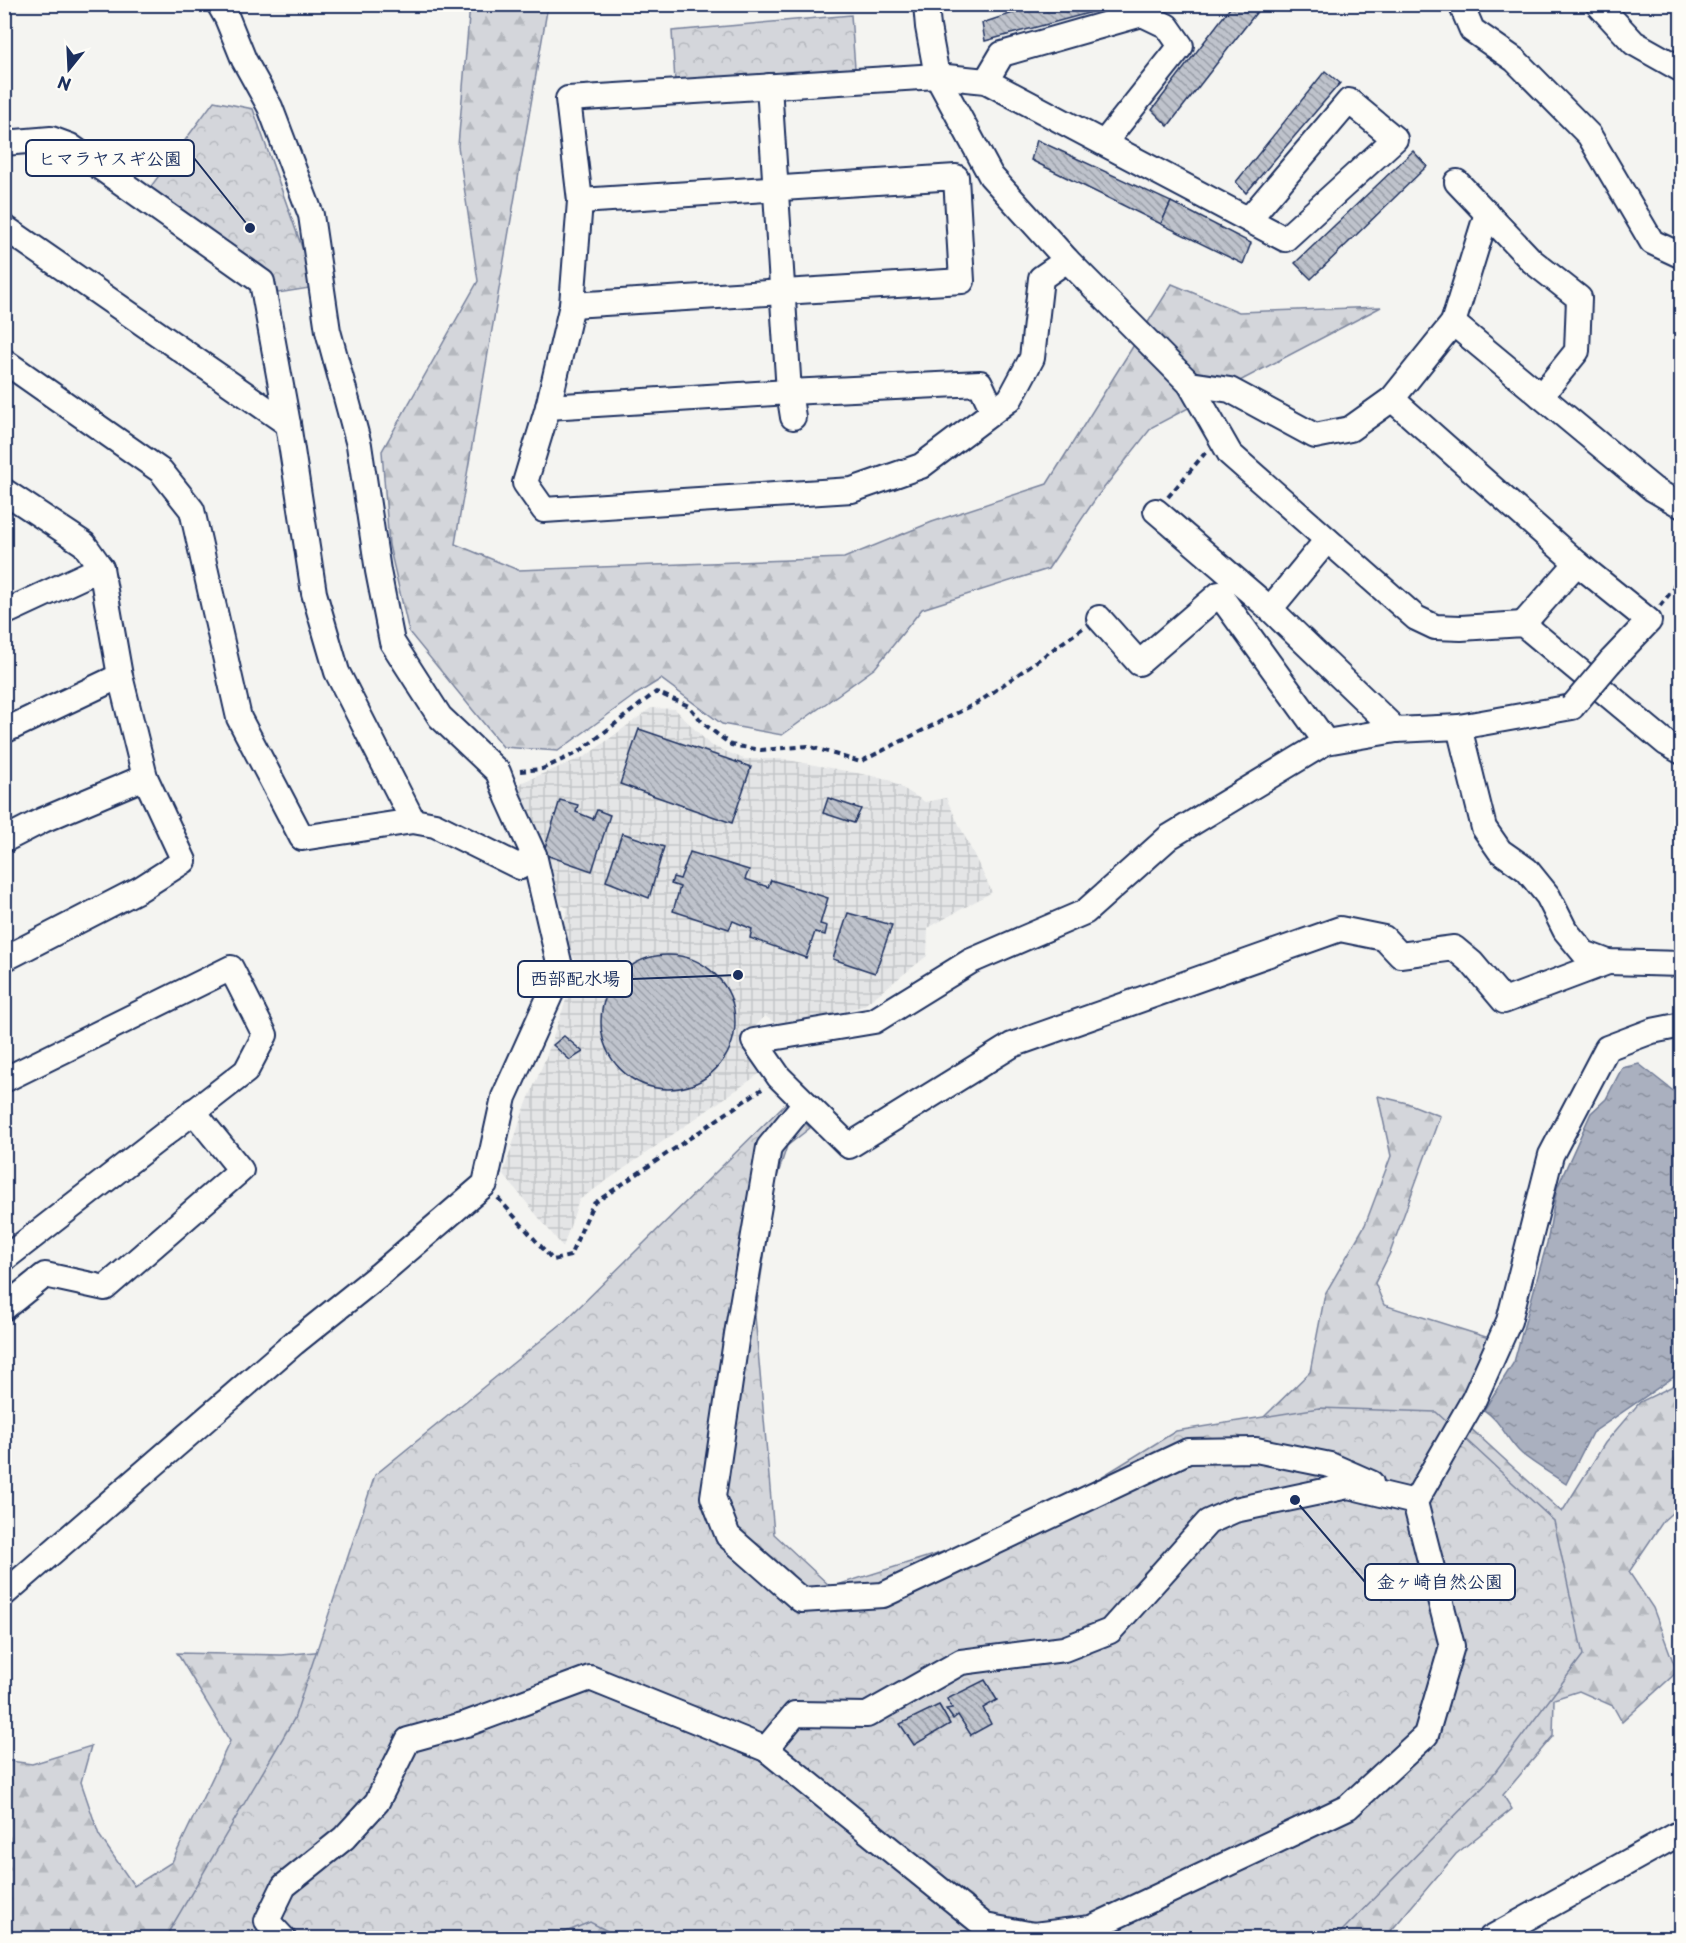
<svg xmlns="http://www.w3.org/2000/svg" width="1686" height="1943" viewBox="0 0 1686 1943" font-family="'Playpen Sans','Klee One',sans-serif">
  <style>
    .industrial { fill: url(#industrial-grid) }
    .forest { fill: url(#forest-firs); stroke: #78829c; stroke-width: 1.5 }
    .park { fill: url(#park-crowns); stroke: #78829c; stroke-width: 1.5 }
    .water { fill: url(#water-ripples); stroke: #717c98; stroke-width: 1.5 }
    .building { fill: url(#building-back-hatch); stroke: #1b2f5e; stroke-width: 1.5 }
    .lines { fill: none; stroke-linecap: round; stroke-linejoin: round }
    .minor-casing { stroke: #1b2f5e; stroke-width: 28 }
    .path { stroke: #1b2f5e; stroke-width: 4; stroke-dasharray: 6 4.5; stroke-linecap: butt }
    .minor { stroke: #fdfcf7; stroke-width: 24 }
    .minor-bridge-casing { stroke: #1b2f5e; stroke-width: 28; stroke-linecap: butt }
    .minor-bridge { stroke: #fdfcf7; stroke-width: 24 }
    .leader { fill: none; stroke: #1b2f5e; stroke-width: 2 }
    .callout-dot { fill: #1b2f5e; stroke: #fdfcf7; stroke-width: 2 }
    .callout { fill: #fdfcf7; stroke: #1b2f5e; stroke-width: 2 }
    .callout-label { font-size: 18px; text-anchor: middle; font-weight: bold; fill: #1b2f5e }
  </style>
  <defs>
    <pattern id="industrial-grid" width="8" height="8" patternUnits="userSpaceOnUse" patternTransform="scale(1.5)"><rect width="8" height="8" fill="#e4e5e6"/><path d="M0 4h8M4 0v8" fill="none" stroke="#c3c5c8"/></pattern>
    <pattern id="forest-firs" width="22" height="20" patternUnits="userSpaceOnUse" patternTransform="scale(1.5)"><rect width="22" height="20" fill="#d4d6db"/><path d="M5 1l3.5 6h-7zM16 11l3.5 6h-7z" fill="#b5b8be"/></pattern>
    <pattern id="park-crowns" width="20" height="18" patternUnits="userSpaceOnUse" patternTransform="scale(1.5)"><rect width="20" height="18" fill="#d4d6db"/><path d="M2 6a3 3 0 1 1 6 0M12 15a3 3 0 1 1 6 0" fill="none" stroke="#b5b8be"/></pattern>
    <pattern id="water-ripples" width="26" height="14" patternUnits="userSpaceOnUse" patternTransform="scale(1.5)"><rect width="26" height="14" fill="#aab0bf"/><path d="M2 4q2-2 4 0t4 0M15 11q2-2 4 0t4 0" fill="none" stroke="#8a909e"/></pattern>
    <pattern id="building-back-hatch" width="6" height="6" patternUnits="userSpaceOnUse" patternTransform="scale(1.5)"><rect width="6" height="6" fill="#bfc3cc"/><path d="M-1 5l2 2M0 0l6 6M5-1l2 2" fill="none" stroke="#9a9fa9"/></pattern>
  </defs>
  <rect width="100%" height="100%" fill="#f4f4f1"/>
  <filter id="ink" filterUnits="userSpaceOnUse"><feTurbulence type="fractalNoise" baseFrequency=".0167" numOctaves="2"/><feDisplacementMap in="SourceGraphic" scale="12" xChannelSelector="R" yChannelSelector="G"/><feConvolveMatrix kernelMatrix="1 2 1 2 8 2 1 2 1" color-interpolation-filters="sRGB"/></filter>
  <g filter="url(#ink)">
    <polygon class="industrial" points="651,708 675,709 710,745 744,759 783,759 888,779 925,802 946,798 992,892 928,928 927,956 863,1006 783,1028 765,1016 741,1042 762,1072 579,1200 563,1247 503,1174 523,1112 546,1057 578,966 561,932 568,908 561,905 548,858 514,794 520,783 586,756"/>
    <g class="forest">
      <polygon points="470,5 548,5 455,544 518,570 844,558 932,522 1047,484 1172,284 1239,312 1381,307 1152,427 1096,498 1048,569 922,609 875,668 782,735 722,724 661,679 635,695 558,751 503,747 409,632 389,545 382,451 478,281 458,146"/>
      <polygon points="1378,1096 1407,1103 1440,1116 1390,1253 1375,1283 1384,1305 1489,1338 1474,1373 1453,1412 1562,1512 1605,1443 1640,1402 1681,1382 1681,1505 1664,1520 1629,1572 1653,1608 1677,1672 1622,1722 1613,1706 1579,1691 1554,1699 1553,1736 1503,1795 1512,1809 1456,1854 1385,1938 602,1938 553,1925 538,1938 5,1938 4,1760 32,1764 91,1746 81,1782 99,1835 134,1886 172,1862 230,1741 177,1653 282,1655 444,1640 725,1631 1227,1453 1310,1372 1325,1294 1365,1225 1391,1156"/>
    </g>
    <g class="park">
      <polygon points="851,15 855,68 675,82 672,31"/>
      <polygon points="214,101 253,109 316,287 278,293 271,276 263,266 149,189"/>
      <polygon points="787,1102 810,1128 787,1146 775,1183 755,1316 774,1534 831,1587 984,1539 1098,1479 1176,1431 1319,1408 1436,1412 1554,1521 1583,1655 1486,1784 1335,1938 621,1938 590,1922 551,1938 165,1938 294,1719 375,1475 565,1321"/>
    </g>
    <path class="water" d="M1639 1064 1681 1097V1372L1592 1433 1566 1484C1552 1474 1535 1465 1522 1454 1507 1441 1501 1421 1484 1410L1514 1362 1547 1243 1557 1188 1591 1113 1606 1099 1622 1068Z"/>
    <g class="building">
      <polygon points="1041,4 1094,4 1096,11 985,41 982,23"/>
      <polygon points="1233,4 1263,4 1168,126 1152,110"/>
      <polygon points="1325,71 1340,83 1246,193 1236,182"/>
      <polygon points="1037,140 1171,202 1161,224 1031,160"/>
      <polygon points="1413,151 1427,166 1311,279 1295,263"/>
      <polygon points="1171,202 1251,243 1243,264 1161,224"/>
      <polygon points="639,729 751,767 732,823 620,784"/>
      <polygon points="828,798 861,809 854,823 823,813"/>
      <polygon points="560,800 578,805 576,812 593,819 597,810 610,815 592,871 543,854"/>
      <polygon points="622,833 664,847 649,898 606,881"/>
      <polygon points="690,852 749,870 745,879 768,887 771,880 828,898 820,924 827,926 825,935 815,932 806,958 750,938 752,929 733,921 729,929 673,911 680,887 671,884 673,877 680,879"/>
      <polygon points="848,913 892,925 875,973 833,959"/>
      <circle cx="668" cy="1022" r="67"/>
      <polygon points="564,1036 583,1052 570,1060 553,1045"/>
      <polygon points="985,1680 997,1700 983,1708 991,1724 971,1735 958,1715 953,1719 946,1709 952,1708 947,1699"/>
      <polygon points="939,1705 950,1724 914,1745 900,1724"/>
    </g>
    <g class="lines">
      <g class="minor-casing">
        <g id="minor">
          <polyline points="926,4 928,27 937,76 991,176 1067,260 1190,384 1230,454 1416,618 1435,627 1461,628 1523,624 1666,743 1682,752"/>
          <polyline points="1461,4 1472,30 1515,60 1589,135 1652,242 1682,256"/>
          <polyline points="1598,4 1634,43 1682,70"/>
          <polyline points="986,81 1002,54 1142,14 1167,26 1181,46 1104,143"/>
          <polyline points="769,86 789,392 793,417"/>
          <polyline points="4,143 51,139 70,146 262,282 288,424 314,593 337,672 413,821 302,838 239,718 192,510 161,471 4,361"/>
          <polyline points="1457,182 1532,261 1579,298 1577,351 1541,396"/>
          <polyline points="4,227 288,424"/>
          <polyline points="1067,260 1041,278 1032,358 1010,399 921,466 852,490 544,510 525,483 548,407 572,305 580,201 568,99 937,76 986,81 1285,239 1395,139 1349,101 1249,219"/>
          <polyline points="572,305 962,281 956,177 580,201"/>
          <polyline points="1453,323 1653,489 1682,506"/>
          <polyline points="1190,384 1230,390 1315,436 1350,429 1392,399 1453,323 1487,213"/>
          <polyline points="1392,399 1577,563 1649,621 1610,662"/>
          <polyline points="548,407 789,392 980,383 993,411"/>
          <polyline points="4,491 84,544 101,568 120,676 145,777 184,861 140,889 4,959"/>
          <polyline points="1156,511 1270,609 1396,730"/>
          <polyline points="1270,609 1327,540"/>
          <polyline points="4,613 101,568"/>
          <polyline points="1099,618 1139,663 1219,594 1326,742"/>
          <polyline points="1523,624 1577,563"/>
          <polyline points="1572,707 1459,727 1396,730 1326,742 1169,837 1085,912 971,961 874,1021 754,1041 779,1077 849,1146 1012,1045 1340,929 1384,938 1400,955 1454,948 1472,963 1504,1001 1608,962"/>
          <polyline points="1459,727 1484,828 1500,851 1527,870 1548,896 1565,930 1584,953 1608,962 1682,964"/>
          <polyline points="4,731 120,676"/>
          <polyline points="413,821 435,825 520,867 534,855"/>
          <polyline points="4,840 43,820 145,777"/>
          <polyline points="4,1080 231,968 265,1035 246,1071 4,1259"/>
          <polyline points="805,1103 769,1147 737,1334 713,1497 728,1536 801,1600 883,1595 1188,1451 1256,1450 1330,1465 1371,1483"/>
          <polyline points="4,1308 45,1275 105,1288 241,1170 193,1111"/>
          <polyline points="1415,1502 1348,1486 1235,1510 1208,1522 1110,1631 1064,1649 961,1662 867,1715 795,1714 766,1749 985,1926 1034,1935 1091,1928 1348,1807 1426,1735 1452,1646 1415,1502 1474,1399 1509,1321 1551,1155 1607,1048 1652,1031 1682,1025"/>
          <polyline points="4,1594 294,1343 380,1274 485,1184 504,1097 561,971 534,855 508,798 498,772 440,717 392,642 378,571 359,445 328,331 311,215 270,107 244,60 227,18 219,4"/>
          <polyline points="283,1938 267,1921 284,1886 344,1838 377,1802 408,1740 466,1724 590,1678 766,1749"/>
          <polyline points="1491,1938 1682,1832"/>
        </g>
      </g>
      <g class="path">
        <polyline points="1168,497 1206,452"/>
        <polyline points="1660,606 1674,588 1680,525"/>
        <polyline points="520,771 542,769 579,752 656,692 689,706 703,723 731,745 761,750 808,746 860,762 979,702 1083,628"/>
        <polyline points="498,1198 553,1260 570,1256 593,1204 762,1089"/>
      </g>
      <use href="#minor" class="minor"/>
      <g class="minor-bridge-casing">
        <polyline id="minor-bridge" points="1572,707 1610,662"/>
      </g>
      <use href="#minor-bridge" class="minor-bridge"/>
    </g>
  </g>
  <path class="leader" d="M250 228L194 158M738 975L632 979M1295 1500L1365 1582"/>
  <g class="callout-dot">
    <circle cx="250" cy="228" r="6"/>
    <circle cx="738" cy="975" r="6"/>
    <circle cx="1295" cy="1500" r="6"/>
  </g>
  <g class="callout">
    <rect x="26" y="140" width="168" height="36" rx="6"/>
    <rect x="518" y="961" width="114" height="36" rx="6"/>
    <rect x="1365" y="1564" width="150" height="36" rx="6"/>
  </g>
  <g class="callout-label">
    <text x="110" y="165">ヒマラヤスギ公園</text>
    <text x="575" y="985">西部配水場</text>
    <text x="1440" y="1588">金ヶ崎自然公園</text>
  </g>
  <rect width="1686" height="1943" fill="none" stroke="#fdfcf7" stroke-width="24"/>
  <rect x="12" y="12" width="1662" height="1919" fill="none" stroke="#1b2f5e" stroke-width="2" filter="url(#ink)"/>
  <g transform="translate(69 69) rotate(198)" stroke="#fdfcf7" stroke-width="4.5" paint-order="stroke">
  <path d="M0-4.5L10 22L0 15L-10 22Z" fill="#1b2f5e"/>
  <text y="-9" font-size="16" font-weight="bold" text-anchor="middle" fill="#1b2f5e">N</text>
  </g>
</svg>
